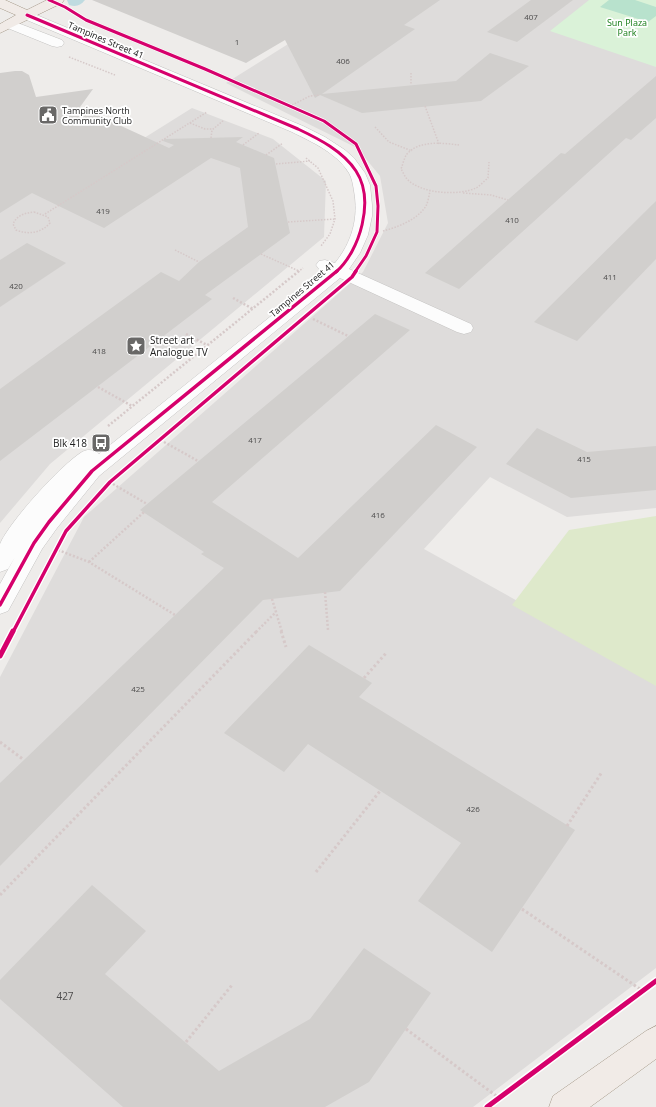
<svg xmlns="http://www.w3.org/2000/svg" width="656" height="1107" viewBox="0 0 656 1107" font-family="'Open Sans',sans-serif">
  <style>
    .residential { fill: #dedcdb }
    .grass { fill: #dee9cb }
    .park { fill: #daf2d8 }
    .pitch { fill: #b8e2cd }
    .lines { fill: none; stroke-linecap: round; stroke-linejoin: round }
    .canal { fill: #bfdbe0; fill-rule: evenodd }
    .building { fill: #d1cfcd }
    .minor-casing { stroke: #c4c3c2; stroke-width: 1 }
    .major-casing { stroke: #a49888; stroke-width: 1 }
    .path-far2 { stroke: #d6c9c9; stroke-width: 1.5; stroke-dasharray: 1.5 1.5; stroke-linecap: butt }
    .path-far1 { stroke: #d6c9c9; stroke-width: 2.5; stroke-dasharray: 2 2; stroke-linecap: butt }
    .path { stroke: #d6c9c9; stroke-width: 3; stroke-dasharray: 2.5 2.5; stroke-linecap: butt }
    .minor { fill: #fcfcfc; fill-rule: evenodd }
    .major { fill: #f1ebe7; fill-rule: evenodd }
    .cycleway-far2-casing { stroke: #fff; stroke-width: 4.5 }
    .cycleway-far1-casing { stroke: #fff; stroke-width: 6 }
    .cycleway-casing { stroke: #fff; stroke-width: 8 }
    .cycleway-far2 { stroke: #d6006c; stroke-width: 3 }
    .cycleway-far1 { stroke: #d6006c; stroke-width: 3.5 }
    .cycleway { stroke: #d6006c; stroke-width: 5 }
    .labels { text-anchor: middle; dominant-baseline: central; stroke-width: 3.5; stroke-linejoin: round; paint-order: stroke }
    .number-label { font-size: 8px; fill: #4d4c4c }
    .far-park-label { font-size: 9px; fill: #137a14; stroke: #fff }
    .far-street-label { font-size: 9px; fill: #212121; stroke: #fff }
    .far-poi-label { font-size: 9px; fill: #212121; stroke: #fff; text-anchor: start }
    .poi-label { font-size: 10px; fill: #212121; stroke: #fff; text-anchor: start }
    .near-number-label { font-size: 10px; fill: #4d4c4c }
  </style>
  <rect width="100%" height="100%" fill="#eeecea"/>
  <g class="residential">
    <polygon points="255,0 656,0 656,508 567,517 490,477 424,549 656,678 656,968 473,1107 0,1107 0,677 84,517 363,272 388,223 380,176 357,148 226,83 320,24"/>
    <polygon points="192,108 273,139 326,181 324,237 50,464 0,523 0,127 93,170"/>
  </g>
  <polygon class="grass" points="656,516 656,686 512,605 569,530"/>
  <polygon class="park" points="589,0 656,0 656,67 550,31"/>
  <polygon class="pitch" points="609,0 635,0 656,7 656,16 648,22 600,7"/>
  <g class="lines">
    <path class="canal" d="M67 0H85C80 6 76 7 69 5Z"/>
  </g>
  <g class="building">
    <polygon points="92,0 440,0 404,25 415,29 322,94 456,81 490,53 529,66 481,101 362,113 320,95 315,98 285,40 246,63"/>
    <polygon points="531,0 573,0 517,42 487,32"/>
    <polygon points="15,71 22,71 29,75 36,97 93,89 80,107 169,148 174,145 163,141 164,139 243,137 236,142 274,158 290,233 205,295 212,299 0,461 0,389 161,272 179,281 199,262 248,227 240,168 211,158 104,228 32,193 0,213 0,73"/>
    <polygon points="656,76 656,118 631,140 626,138 459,289 425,273 561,153 565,154"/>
    <polygon points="656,201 656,259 577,341 534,322"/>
    <polygon points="27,243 66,263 0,307 0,260"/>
    <polygon points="375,314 410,330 212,502 298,558 436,425 477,447 340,591 263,600 0,866 0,783 224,568 201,554 204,552 140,510"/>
    <polygon points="537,428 587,452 656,446 656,490 571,498 506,464"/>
    <polygon points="309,645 372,683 359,697 575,830 492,952 418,901 461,843 308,744 284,772 224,733"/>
    <polygon points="92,885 146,931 105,974 219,1071 310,1019 364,948 431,993 369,1082 325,1107 123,1107 0,999 0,980"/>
  </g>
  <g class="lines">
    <g class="minor-casing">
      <g id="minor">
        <path d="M27 11 303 126 325 137 345 150 354 158 365 173 370 185 372 205V216L368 235 360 253 349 269 471 324 473 328 471 332 464 334 457 332 340 278 99 476 57 528 42 549 8 611 0 614V584L15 557 8 569 0 572C0 564 0 551 0 544 9 522 62 464 82 452 88 449 92 450 97 452L99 454 326 272 319 269 316 265 319 261 325 260 335 263C352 242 359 218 354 191 353 185 352 178 349 173 337 153 312 142 292 132L22 18 20 15 22 12Z"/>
        <polygon points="10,20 62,40 64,43 62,46 57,47 52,46 5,27 3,24 5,21"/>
      </g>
    </g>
    <g class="major-casing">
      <g id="major">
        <polygon points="0,0 5,0 27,10 47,0 64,0 62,3 0,33 0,24 16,15 0,8"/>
        <polygon points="656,1026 656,1059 590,1107 549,1107 553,1096 646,1031"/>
      </g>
    </g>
    <g class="path-far2">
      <polyline points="69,57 115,75"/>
      <polyline points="411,73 411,85"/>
      <polyline points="292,105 310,96 320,95"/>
      <polyline points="425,106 439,144"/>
      <polyline points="190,123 205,129 212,129"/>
      <polyline points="375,127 389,142 412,151"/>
      <polyline points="211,138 212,130 224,120"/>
      <polyline points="243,145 259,133"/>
      <path d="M459 145C443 143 419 140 407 154 404 158 403 164 401 169 403 172 405 177 407 179 421 194 459 196 476 188 480 186 484 181 488 178L489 162"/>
      <polyline points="266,155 283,143"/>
      <polyline points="306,158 318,168 333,201 335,219 330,234 321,246"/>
      <polyline points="276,164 310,161"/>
      <polyline points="463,193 491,195 508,200"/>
      <path d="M34 212 48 217 50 223C41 233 29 235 16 230L13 224C17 215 25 213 34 212Z"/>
      <polyline points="45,214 207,112"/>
      <polyline points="288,222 335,219"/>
      <path d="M383 231C398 227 417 220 426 206 428 202 429 196 430 191"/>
      <polyline points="175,250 199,262"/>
      <polyline points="261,254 299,271"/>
      <polyline points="298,272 303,268"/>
    </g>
    <g class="path-far1">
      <polyline points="233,298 253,309"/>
      <polyline points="313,319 348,336"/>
      <polyline points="186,334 207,345"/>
      <polyline points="98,387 132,406"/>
      <polyline points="108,426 299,271"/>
      <polyline points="164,442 198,461"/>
      <polyline points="113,484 147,504"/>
      <polyline points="58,550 89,562 175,615"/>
      <polyline points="89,562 144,512"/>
      <polyline points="325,592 328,630"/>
      <polyline points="272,599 282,632"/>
      <polyline points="256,632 275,613"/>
    </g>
    <g class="path">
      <polyline points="281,631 286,647"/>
      <polyline points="364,678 387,652"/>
      <polyline points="0,742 24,760"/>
      <polyline points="567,826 602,772"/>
      <polyline points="316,872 380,791"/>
      <polyline points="0,895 257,631"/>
      <polyline points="522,909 643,991"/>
      <polyline points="406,1029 499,1098"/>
      <polyline points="186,1042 232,985"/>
    </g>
    <use href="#minor" class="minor"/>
    <use href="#major" class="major"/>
    <g class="cycleway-far2-casing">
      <g id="cycleway-far2">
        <polyline points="49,0 65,7 86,20 205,69 324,121 356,144 376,186 378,206 377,232 366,256 355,272"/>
        <path d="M27 15 298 129C319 139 343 151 356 171 375 200 360 251 336 272"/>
      </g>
    </g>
    <g class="cycleway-far1-casing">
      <g id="cycleway-far1">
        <polyline points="0,605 34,543 49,522 92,471 337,271"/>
        <polyline points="13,632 66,531 110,482 352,277 356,271"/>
      </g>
    </g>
    <g class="cycleway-casing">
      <g id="cycleway">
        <polyline points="0,656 13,631"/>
        <polyline points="487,1107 656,981"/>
      </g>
    </g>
    <use href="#cycleway-far2" class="cycleway-far2"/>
    <use href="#cycleway-far1" class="cycleway-far1"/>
    <use href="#cycleway" class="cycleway"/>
  </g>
  <defs>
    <g id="civic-square" transform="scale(1)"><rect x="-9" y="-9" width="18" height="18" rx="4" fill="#696867" stroke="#fff"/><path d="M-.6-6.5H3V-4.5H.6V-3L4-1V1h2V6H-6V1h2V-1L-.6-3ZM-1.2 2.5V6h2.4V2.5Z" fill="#fff"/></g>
    <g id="sight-square" transform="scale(1)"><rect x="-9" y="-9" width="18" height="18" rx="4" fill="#696867" stroke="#fff"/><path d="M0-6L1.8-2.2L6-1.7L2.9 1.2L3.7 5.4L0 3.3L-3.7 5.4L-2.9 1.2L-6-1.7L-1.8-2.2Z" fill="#fff"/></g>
    <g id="bus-square" transform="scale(1)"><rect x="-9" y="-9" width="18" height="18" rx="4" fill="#696867" stroke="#fff"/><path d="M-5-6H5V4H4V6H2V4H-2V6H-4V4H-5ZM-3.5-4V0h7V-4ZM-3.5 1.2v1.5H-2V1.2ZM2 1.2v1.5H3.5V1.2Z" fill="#fff"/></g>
  </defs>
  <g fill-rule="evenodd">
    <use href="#civic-square" x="48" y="115"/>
    <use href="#sight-square" x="136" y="346"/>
    <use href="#bus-square" x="101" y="443"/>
  </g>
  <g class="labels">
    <g class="number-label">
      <text x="531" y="16">407</text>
      <text x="237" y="41">1</text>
      <text x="343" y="60">406</text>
      <text x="103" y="210">419</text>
      <text x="512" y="219">410</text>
      <text x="610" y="276">411</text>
      <text x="16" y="285">420</text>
      <text x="99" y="350">418</text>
      <text x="255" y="439">417</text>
      <text x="584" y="458">415</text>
      <text x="378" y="514">416</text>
      <text x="138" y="688">425</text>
      <text x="473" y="808">426</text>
    </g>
    <g class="far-park-label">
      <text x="627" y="22">Sun Plaza<tspan x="627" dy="10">Park</tspan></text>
    </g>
    <g class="far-street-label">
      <text transform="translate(106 40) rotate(23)">Tampines Street 41</text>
      <text transform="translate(302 289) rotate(-40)">Tampines Street 41</text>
    </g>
    <g class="far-poi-label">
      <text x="62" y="110">Tampines North<tspan x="62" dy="10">Community Club</tspan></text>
    </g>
    <g class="poi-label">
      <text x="150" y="340">Street art<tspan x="150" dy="12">Analogue TV</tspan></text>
      <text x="87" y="443" text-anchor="end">Blk 418</text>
    </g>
    <g class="near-number-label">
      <text x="65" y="996">427</text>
    </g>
  </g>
</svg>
